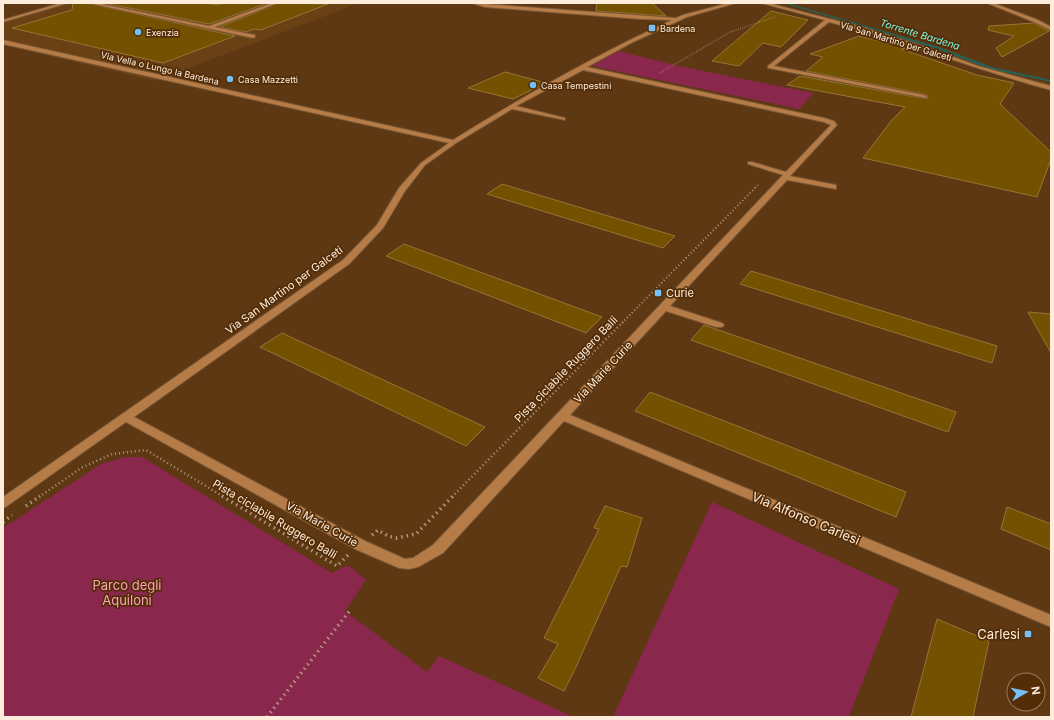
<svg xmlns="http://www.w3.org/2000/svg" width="1054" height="720" viewBox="0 0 1054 720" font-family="Inter,sans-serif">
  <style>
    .built { fill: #6a4015 }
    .green { fill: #8a274d }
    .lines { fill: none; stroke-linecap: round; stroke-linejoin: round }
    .stream { fill: #266258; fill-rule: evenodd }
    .building { fill: #735100; stroke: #967535 }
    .minor-casing { stroke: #785533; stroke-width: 2 }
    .path-far3 { stroke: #b2977e; stroke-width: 1.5; stroke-dasharray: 0.5 1.5; stroke-linecap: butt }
    .path-far2 { stroke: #b2977e; stroke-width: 2; stroke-dasharray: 1 2.5; stroke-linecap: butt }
    .path-far1 { stroke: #b2977e; stroke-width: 2.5; stroke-dasharray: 1 3; stroke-linecap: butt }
    .path { stroke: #b2977e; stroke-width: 3.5; stroke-dasharray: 1.5 4; stroke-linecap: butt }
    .minor { fill: #b57c48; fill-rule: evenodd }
    .poi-dot { fill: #75c0f6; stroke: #522d06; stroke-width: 1.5 }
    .labels { text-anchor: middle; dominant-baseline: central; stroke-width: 3.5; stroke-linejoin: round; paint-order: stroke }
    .far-poi-label { font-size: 9px; fill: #feecdd; stroke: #522d06; text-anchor: start }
    .far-street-label { font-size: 9px; fill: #feecdd; stroke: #522d06 }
    .far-water-label { font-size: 10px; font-style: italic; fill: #7ff9e5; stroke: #522d06 }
    .street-label { font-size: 11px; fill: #feecdd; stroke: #522d06 }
    .poi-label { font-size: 11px; fill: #feecdd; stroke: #522d06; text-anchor: start }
    .near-street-label { font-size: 13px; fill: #feecdd; stroke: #522d06 }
    .near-park-label { font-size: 13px; fill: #fda0ba; stroke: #522d06 }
    .near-poi-label { font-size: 13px; fill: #feecdd; stroke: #522d06; text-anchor: end }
  </style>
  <rect width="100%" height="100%" fill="#5e3813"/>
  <polygon class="built" points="61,3 359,3 155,81 3,45 3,19"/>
  <g class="green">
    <polygon points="618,51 679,66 813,93 799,109 592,66"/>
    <polygon points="125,457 142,457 332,573 348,565 366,580 345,611 427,672 439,656 574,717 3,717 3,528 101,464"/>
    <polygon points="712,502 899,589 849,717 613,717"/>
  </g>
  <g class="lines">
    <polygon class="stream" points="783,3 787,3 939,47 992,67 1051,80 1051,82 990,69 937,49"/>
  </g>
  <g class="building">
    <polygon points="73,3 87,3 235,36 163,63 12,28 72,10"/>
    <polygon points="104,3 205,3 217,5 223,3 268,3 209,24"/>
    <polygon points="279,3 328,4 261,30 254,29 246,32 220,27"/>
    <polygon points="597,3 652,3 666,16 596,11"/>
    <polygon points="771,11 808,20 781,47 763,43 739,66 712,61"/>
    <polygon points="1034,23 1049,31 1002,57 996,48 1014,36 988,30 989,26"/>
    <polygon points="859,36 906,48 901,49 977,75 1014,83 1000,104 1051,152 1051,159 1037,197 863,158 891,121 905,107 787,85 800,76 927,99 928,96 924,94 806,71 823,57 810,54"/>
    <polygon points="505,72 546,83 513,99 468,88"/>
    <polygon points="502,184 675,236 663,248 487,194"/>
    <polygon points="404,244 602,317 586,333 386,256"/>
    <polygon points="751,271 997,346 992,363 740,284"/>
    <polygon points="1028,312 1051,314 1051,353"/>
    <polygon points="704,325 956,412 948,432 691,340"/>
    <polygon points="282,333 485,427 466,446 260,347"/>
    <polygon points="650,392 906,492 896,517 635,411"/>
    <polygon points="605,506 642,518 627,567 621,566 576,667 564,691 538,678 558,644 544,638 599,529 594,528"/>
    <polygon points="1007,507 1051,524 1051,550 1001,529"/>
    <polygon points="937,619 989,641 973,717 911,717"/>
  </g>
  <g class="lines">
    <g class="minor-casing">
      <g id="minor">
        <polygon points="61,3 68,3 3,22 3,20"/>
        <polygon points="88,3 97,3 209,26 272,3 278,3 215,27 255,35 255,37 253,38"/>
        <path d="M472 3 676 18 683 15 729 3H736L687 17 631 43 587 67 824 118 834 121 837 125 790 176 836 185V189L787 180 670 306 722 323 724 325 722 327H716L666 311 570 415 1051 615V627L564 421 443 553 418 567 409 569 399 568 355 549 126 422 7 506 3 508V497L343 260 377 225 399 188 421 163 449 143 3 44V40L453 140C524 96 596 55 672 20L640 19 485 7ZM583 70 824 122 831 125 786 172 752 162H748V164L783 175 433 545 413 558 405 559 365 541 134 417 349 264 383 228 405 191 425 165 456 143 512 109 565 120V118L516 106Z"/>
        <path d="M761 3H768L865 28 929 48 978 66 1051 86V90C976 70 904 41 829 22L774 66 924 95 926 96V98L768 68V66L825 20Z"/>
        <polygon points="987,3 993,3 1038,20 1051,27 1051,30 1034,22"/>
      </g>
    </g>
    <g class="path-far3">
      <polyline points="660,73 730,32 775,17"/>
      <polyline points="755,188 759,184"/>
    </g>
    <polyline class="path-far2" points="622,323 756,187"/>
    <g class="path-far1">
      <polyline points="39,497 81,468 112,454 146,450 224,497"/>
      <polyline points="452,497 623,322"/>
    </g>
    <g class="path">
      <polyline points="222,496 337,566 348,555"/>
      <polyline points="26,506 40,496"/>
      <polyline points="3,522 12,515"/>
      <polyline points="372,535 378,530 388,536 396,538 416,534 453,496"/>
      <polyline points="267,717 351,609"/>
    </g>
    <use href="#minor" class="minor"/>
  </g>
  <g class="poi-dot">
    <rect x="648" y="24" width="8" height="8" rx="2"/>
    <circle cx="138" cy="32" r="4"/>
    <circle cx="230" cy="79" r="4"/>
    <circle cx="533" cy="85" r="4"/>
    <rect x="654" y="289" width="8" height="8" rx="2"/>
    <rect x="1024" y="630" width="8" height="8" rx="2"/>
  </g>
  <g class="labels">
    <g class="far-poi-label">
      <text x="660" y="28">Bardena</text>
      <text x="146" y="32">Exenzia</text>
      <text x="238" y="79">Casa Mazzetti</text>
      <text x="541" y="85">Casa Tempestini</text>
    </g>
    <g class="far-street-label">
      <text transform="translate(896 41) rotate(17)">Via San Martino per Galceti</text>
      <text transform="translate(160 68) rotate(13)">Via Vella o Lungo la Bardena</text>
    </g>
    <g class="far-water-label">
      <text transform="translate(920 34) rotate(17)">Torrente Bardena</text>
    </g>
    <g class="street-label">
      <text transform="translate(284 290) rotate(-36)">Via San Martino per Galceti</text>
      <text transform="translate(566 369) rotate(-46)">Pista ciclabile Ruggero Balli</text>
      <text transform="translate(603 372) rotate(-47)">Via Marie Curie</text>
      <text transform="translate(275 519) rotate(31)">Pista ciclabile Ruggero Balli</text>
      <text transform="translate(322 524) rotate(29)">Via Marie Curie</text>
    </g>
    <g class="poi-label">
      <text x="666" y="293">Curie</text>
    </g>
    <g class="near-street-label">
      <text transform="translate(806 518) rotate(23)">Via Alfonso Carlesi</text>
    </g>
    <g class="near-park-label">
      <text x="127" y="585">Parco degli<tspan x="127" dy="15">Aquiloni</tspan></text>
    </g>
    <g class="near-poi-label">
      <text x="1020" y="634">Carlesi</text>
    </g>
  </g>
  <rect width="1054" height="720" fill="none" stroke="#feecdd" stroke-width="8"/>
  <g transform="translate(1026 692) rotate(81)"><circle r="19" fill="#522d06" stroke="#97795c"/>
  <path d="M0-3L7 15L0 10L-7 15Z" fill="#75c0f6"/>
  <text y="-6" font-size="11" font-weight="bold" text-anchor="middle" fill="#feecdd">N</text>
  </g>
</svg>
